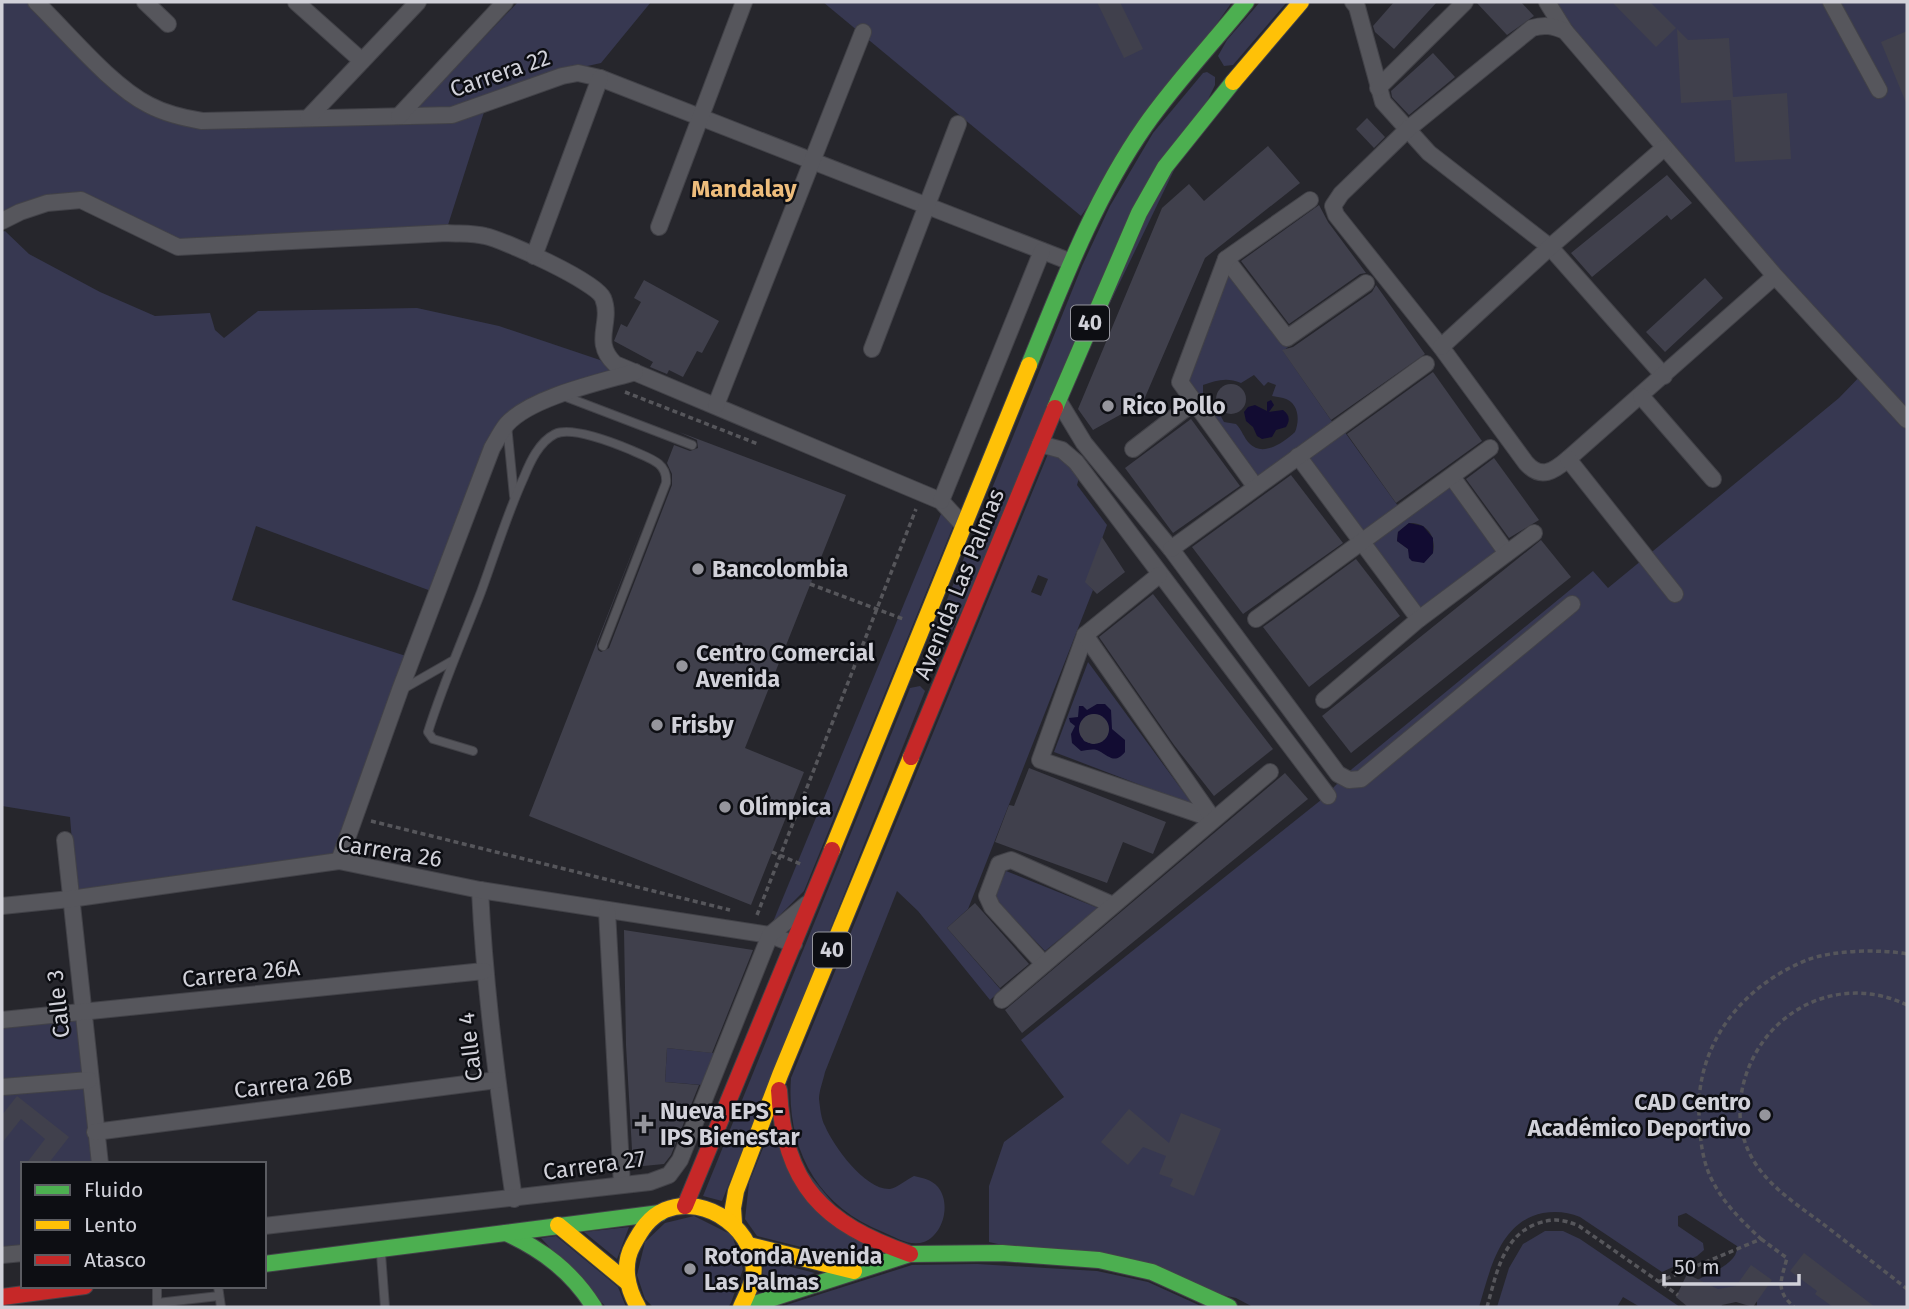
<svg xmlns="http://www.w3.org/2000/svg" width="1909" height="1309" viewBox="0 0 1909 1309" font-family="'Fira Sans',sans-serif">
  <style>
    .green { fill: #373851; fill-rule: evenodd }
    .water { fill: #120c32; fill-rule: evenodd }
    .building { fill: #40404c }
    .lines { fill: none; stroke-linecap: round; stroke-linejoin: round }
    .lane-casing { stroke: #424248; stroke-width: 10 }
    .street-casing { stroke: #424248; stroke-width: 18 }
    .fast-casing { stroke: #424248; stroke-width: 18 }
    .slow-casing { stroke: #424248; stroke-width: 18 }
    .jam-casing { stroke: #424248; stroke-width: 18 }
    .path { stroke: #56565b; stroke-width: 3.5; stroke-dasharray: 5 3.5; stroke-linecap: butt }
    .lane { stroke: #56565c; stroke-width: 8 }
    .street { stroke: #56565c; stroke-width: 16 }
    .fast { stroke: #4caf50; stroke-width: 16 }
    .slow { stroke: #ffc107; stroke-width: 16 }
    .jam { stroke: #c62828; stroke-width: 16 }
    .poi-dot { fill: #95959c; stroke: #0d0e13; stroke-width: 2.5 }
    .labels { text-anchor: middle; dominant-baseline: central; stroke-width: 5; stroke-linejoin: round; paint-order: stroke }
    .shield { fill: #0d0e13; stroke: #96969e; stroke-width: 2 }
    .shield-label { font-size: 21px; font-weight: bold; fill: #d1d1d9 }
    .street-label { font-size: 23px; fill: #d1d1d9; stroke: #0d0e13 }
    .poi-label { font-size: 23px; font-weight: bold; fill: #d1d1d9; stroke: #0d0e13; text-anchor: start }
    .neighbourhood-label { font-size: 24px; font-weight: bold; fill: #eebd7c; stroke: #0d0e13 }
  </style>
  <rect width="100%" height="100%" fill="#26262c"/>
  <g class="green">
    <polygon points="2,2 26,2 132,104 152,116 184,125 453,123 484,112 448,225 178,240 78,193 51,194 2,217"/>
    <polygon points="518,2 651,2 601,63 583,67 560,68 452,109 415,109"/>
    <polygon points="823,2 1232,2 1081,216"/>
    <polygon points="1260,2 1287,2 1233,65 1224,66 1218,56 1227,40"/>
    <path d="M1553 2H1907V1307H1757V1292L1711 1293 1691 1283C1705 1275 1739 1265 1737 1246L1686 1213 1678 1216V1226L1703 1243 1704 1250 1697 1256 1662 1272 1580 1217C1568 1212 1556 1211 1543 1213 1499 1222 1490 1271 1479 1307H1253L1236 1298 989 1242V1186L1004 1142 1064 1097 1021 1040 1321 800 1352 769 1593 571 1608 588 1839 398 1868 368 1777 268 1567 24Z"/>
    <polygon points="1207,72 1215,77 1215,85 932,672 924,670 921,664 1082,266 1110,206 1153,133 1203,73"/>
    <polygon points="5,231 29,254 100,292 155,316 210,313 215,330 224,338 258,311 417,308 499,326 600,360 614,371 519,405 431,591 256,526 232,600 406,656 333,855 76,891 70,817 2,806 2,232"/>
    <path d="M1229 272 1292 344 1283 351 1333 423 1258 478 1187 381ZM1254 375 1264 386 1268 382 1276 385 1272 396C1276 397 1280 397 1283 398 1299 402 1300 420 1295 432 1284 442 1263 458 1249 443 1244 438 1242 430 1236 424L1224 422 1209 395H1203V385C1217 380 1227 377 1241 383Z"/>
    <polygon points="1344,431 1398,506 1363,532 1307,457"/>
    <path d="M1048 454C1063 458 1070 466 1079 478L1077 485 1107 525 1086 582 1093 590 968 909 947 928 1001 990 990 1000 918 911 897 891 825 1072C823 1081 819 1091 819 1099 820 1107 821 1119 825 1126 834 1147 865 1190 890 1189 897 1188 907 1179 914 1176 922 1178 931 1179 938 1187 951 1203 944 1234 924 1242 910 1247 895 1237 883 1232 816 1206 786 1147 791 1078ZM1038 575 1048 579 1041 596 1031 592Z"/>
    <path d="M1450 486 1498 551 1420 610 1371 543ZM1409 523C1426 522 1437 536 1433 553L1424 562 1412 561 1408 549 1397 541 1398 532Z"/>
    <polygon points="943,509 954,524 804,891 773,922"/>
    <polygon points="1088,662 1193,805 1054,752"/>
    <polygon points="920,686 925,691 722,1201 703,1196 910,688"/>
    <polygon points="1006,871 1098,908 1045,951 994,898"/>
    <polygon points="76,1020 93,1164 23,1164 23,1246 2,1248 2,1027"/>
    <polygon points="667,1048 714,1053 702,1085 665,1082"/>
    <polygon points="771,1128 875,1254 853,1260 757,1236 745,1219 749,1183"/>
    <polygon points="694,1216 732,1235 743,1269 731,1303 728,1307 653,1307 645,1299 637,1275 645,1242 665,1223"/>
    <polygon points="629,1227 617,1259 584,1232"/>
    <polygon points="1545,1231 1563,1231 1580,1239 1680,1307 1640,1307 1623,1297 1617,1307 1497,1307 1509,1268 1523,1244"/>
    <polygon points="556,1236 618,1287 626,1307 606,1307 541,1238"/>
    <polygon points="764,1260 815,1273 761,1291"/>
    <polygon points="977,1264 1097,1271 1148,1282 1203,1307 780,1307 912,1265"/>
  </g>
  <g class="water">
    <path d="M1271 400 1274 405 1269 412 1283 410C1290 415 1290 421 1286 427L1276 430 1272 437 1262 439 1257 436 1253 427 1246 421 1244 412 1248 407 1255 405 1267 411V402Z"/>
    <polygon points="1409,523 1423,526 1433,538 1433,553 1424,563 1412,561 1409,558 1408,549 1397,541 1398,532"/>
    <path d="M1097 704H1105L1111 710 1112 729 1125 740V752C1115 764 1110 757 1099 751 1094 748 1088 750 1081 751L1072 743 1071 734 1075 726 1070 722 1069 718 1078 717 1079 706H1083L1087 710ZM1094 714 1102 717 1109 729 1106 738 1093 744 1084 741 1079 729 1085 717Z"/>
  </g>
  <g class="building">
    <polygon points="1097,2 1120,2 1143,49 1124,58"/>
    <polygon points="1394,2 1437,2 1394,49 1375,32 1373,26"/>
    <polygon points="1476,2 1521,2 1534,16 1507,35"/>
    <polygon points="1612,2 1650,2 1676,28 1656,47"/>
    <polygon points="1677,29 1688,40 1729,38 1733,97 1787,93 1791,159 1735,162 1731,100 1681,103"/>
    <polygon points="1907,31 1907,105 1881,42"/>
    <polygon points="1433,53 1455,77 1409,115 1392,97 1391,91"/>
    <polygon points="1367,118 1385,137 1374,148 1356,129"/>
    <polygon points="1268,146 1300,183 1205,258 1143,402 1093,430 1078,409 1162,208 1189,184 1204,201"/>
    <polygon points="1667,175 1692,203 1671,220 1667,215 1592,277 1571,253"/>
    <polygon points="1319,205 1328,222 1366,273 1360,274 1289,324 1241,261"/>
    <polygon points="1705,278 1723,298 1665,352 1646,332"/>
    <polygon points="644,280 719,321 702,353 697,351 683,377 669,370 667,374 650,367 653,362 614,341 621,324 627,327 641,302 634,298"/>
    <polygon points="1376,285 1425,354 1331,420 1282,350 1293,347 1372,292"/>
    <polygon points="1433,372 1482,441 1396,503 1347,434"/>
    <circle cx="1231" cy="399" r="15"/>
    <polygon points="1191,419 1240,486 1173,533 1125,468"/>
    <polygon points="679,432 846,495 745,748 804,772 751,905 529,816 647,514 597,644 598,650 601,652 609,648 672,485 672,474 667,463 674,445 690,451 698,448 697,440"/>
    <polygon points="1494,458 1539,520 1509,538 1466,479"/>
    <polygon points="1291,475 1343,543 1243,614 1192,547"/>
    <polygon points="1102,537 1125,572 1097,594 1085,582"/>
    <polygon points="1541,540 1571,577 1351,753 1322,716"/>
    <polygon points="1356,559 1400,616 1309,687 1263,627"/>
    <polygon points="1153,594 1273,749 1214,796 1174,745 1099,637"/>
    <circle cx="1094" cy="729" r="15"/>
    <polygon points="1029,768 1166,822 1153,854 1123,842 1107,883 995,842 1009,805 1014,806"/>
    <polygon points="1285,773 1308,799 1022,1033 1005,1010"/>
    <polygon points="975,903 1029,964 1000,988 947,928"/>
    <polygon points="624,930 753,950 712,1053 667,1048 665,1082 699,1085 671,1155 664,1164 633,1167 626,1045"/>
    <polygon points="17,1096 69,1137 48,1164 26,1164 45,1139 21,1119 2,1143 2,1115"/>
    <polygon points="1129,1109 1169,1143 1181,1113 1221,1129 1194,1196 1170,1186 1173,1179 1159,1174 1166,1156 1143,1147 1128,1165 1101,1142"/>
    <polygon points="1804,1253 1875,1307 1833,1307 1815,1294 1817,1291 1790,1271"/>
    <polygon points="1751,1265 1772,1280 1753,1307 1736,1302 1722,1305 1721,1307 1688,1307 1676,1297 1687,1274 1718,1289 1736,1286"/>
  </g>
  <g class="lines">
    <g class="lane-casing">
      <g id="lane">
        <polyline points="561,395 692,445"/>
        <polyline points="507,425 514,496"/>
        <polyline points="403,689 452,661"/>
        <path d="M473 751 433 739 428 732C443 684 463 639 481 592 495 554 507 514 524 477 530 462 539 442 555 434 572 426 614 443 631 450 648 458 668 462 666 483L603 646"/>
        <polyline points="381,1254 385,1307"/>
        <polyline points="157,1286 157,1307"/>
        <polyline points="218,1286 221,1307"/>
        <polyline points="157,1303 219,1296"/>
      </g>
    </g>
    <g class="street-casing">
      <g id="street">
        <path d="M36 2C69 34 110 85 149 105 166 114 184 118 202 121L452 115 562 76 578 73 600 78 1071 262"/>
        <polyline points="145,2 168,24"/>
        <polyline points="296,2 362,61"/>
        <polyline points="1353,2 1357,7 1383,102 1429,153 1550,247 1664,376"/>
        <polyline points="1547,2 1565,31"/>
        <polyline points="1831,2 1879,90"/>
        <polyline points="1378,88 1465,2"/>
        <polyline points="399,116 505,2"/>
        <polyline points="308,118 418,2"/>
        <path d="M2 221 20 212 47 203 81 200 178 247 447 233C459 234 473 233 485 236 504 240 597 282 603 298 613 323 591 341 615 364L941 501 964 526"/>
        <polyline points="659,227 744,2"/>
        <polyline points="534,256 600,78"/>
        <polyline points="1226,259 1287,338 1366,283"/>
        <path d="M1775 276 1568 459C1554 471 1541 480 1526 463L1441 347 1336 215 1333 206 1341 194 1408 129 1532 28C1545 24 1553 26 1565 31L1775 276 1907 420"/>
        <polyline points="1441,347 1550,247 1664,148"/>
        <polyline points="872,349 958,124"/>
        <polyline points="1641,396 1713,479"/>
        <polyline points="1058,400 1084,443 1171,549 1338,774 1349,780 1361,779 1572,604"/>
        <polyline points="716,405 863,32"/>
        <polyline points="1040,444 1062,450 1076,462 1328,796"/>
        <polyline points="1133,449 1194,402"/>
        <polyline points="1298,456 1419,619"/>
        <polyline points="1568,459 1675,594"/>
        <polyline points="1452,477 1507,553"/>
        <polyline points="1255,486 1180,382 1226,259 1310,200"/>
        <polyline points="941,501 1042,251"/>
        <polyline points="1171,549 1426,364"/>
        <polyline points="1159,575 1085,635 1040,760 1213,819"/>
        <polyline points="1256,619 1490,448"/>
        <polyline points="1085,635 1213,819"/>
        <polyline points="1324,700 1419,619 1534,533"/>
        <polyline points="65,840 100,1164"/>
        <path d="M339 861 400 690 492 448C497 440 501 431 507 424 531 397 601 382 635 372"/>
        <path d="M480 890C485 994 499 1096 514 1199"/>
        <polyline points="2,906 70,899 339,861 480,890 770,935 794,944"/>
        <polyline points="607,911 622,1185"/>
        <polyline points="1044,964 992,907 987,896 999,864 1011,860 1113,905"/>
        <polyline points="1002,1000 1270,772"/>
        <polyline points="2,1020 484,971"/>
        <polyline points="2,1087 89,1080"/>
        <polyline points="95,1132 497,1080"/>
        <polyline points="264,1226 650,1182 669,1175 680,1160 770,935 807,904"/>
        <polyline points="2,1255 23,1253"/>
      </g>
    </g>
    <g class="fast-casing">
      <g id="fast">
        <path d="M1029 365C1062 284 1094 199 1145 126 1175 83 1213 43 1246 2"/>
        <polyline points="1055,408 1139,213 1165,167 1233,82"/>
        <path d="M506 1233C543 1250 572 1272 594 1307"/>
        <polyline points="264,1264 660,1213"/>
        <polyline points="745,1307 910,1254 1002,1253 1099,1260 1152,1272 1229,1307"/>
      </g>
    </g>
    <g class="slow-casing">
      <g id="slow">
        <polyline points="1233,82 1301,2"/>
        <polyline points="832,850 1029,365"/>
        <polyline points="734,1223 733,1208 736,1191 780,1075 911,757"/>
        <polyline points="558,1225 627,1282"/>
        <polyline points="749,1245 854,1271"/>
        <path d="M638 1307C627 1288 622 1265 633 1245 641 1230 649 1217 665 1210 706 1193 760 1232 753 1277 751 1287 745 1298 741 1307"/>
      </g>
    </g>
    <g class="jam-casing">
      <g id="jam">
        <polyline points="911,757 1055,408"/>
        <path d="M779 1090C784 1185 822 1223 910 1254"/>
        <polyline points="685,1206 832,850"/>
        <polyline points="2,1297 85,1286"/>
      </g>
    </g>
    <g class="path">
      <polyline points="625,392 758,444"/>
      <polyline points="810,584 903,619"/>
      <polyline points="371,821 730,910"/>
      <polyline points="772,852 803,865"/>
      <polyline points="757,915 916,509"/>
      <path d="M1907 1005C1843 974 1771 1006 1747 1072 1738 1097 1737 1125 1748 1150 1763 1184 1798 1205 1827 1227 1854 1248 1881 1268 1907 1289"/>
      <path d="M1761 1239 1787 1258C1781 1281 1775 1290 1794 1307"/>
      <path d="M1658 1282 1761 1239C1743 1222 1725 1205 1713 1182 1702 1162 1700 1138 1699 1115 1696 1044 1742 986 1807 960 1833 950 1880 949 1907 954"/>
      <path d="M1487 1307C1496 1276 1502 1237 1536 1224 1553 1218 1563 1219 1579 1226L1678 1295"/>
    </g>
    <use href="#lane" class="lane"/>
    <use href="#street" class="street"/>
    <use href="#fast" class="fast"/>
    <use href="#slow" class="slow"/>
    <use href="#jam" class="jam"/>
  </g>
  <g class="poi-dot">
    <circle cx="1108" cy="406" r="7"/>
    <circle cx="698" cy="569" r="7"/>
    <circle cx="682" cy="666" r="7"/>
    <circle cx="657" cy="725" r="7"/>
    <circle cx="725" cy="807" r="7"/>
    <circle cx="1765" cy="1115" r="7"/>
    <path d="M640.5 1113.5h7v7h7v7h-7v7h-7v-7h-7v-7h7z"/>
    <circle cx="690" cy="1269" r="7"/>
  </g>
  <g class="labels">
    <g class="shield">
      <rect x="1071" y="305.5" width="38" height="35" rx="5"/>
      <rect x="813" y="932.5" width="38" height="35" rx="5"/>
    </g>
    <g class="shield-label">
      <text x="1090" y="323">40</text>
      <text x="832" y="950">40</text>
    </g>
    <g class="street-label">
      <text transform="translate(500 73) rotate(-19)">Carrera 22</text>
      <text transform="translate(959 584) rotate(-68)">Avenida Las Palmas</text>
      <text transform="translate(390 851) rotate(9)">Carrera 26</text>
      <text transform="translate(241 973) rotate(-6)">Carrera 26A</text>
      <text transform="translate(58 1004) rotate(-96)">Calle 3</text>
      <text transform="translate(470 1047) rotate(-97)">Calle 4</text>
      <text transform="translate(293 1083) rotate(-7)">Carrera 26B</text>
      <text transform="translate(594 1165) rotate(-8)">Carrera 27</text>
    </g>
    <g class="poi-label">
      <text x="1122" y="406">Rico Pollo</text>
      <text x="712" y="569">Bancolombia</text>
      <text x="696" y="653">Centro Comercial<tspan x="696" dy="26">Avenida</tspan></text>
      <text x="671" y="725">Frisby</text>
      <text x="739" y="807">Olímpica</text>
      <text x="1751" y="1102" text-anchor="end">CAD Centro<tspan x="1751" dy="26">Académico Deportivo</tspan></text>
      <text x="660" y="1111">Nueva EPS -<tspan x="660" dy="26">IPS Bienestar</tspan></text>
      <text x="704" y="1256">Rotonda Avenida<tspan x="704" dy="26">Las Palmas</tspan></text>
    </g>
    <g class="neighbourhood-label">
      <text x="744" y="189">Mandalay</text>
    </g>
  </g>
  <rect width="1909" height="1309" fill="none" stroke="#d1d1d9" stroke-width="7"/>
  <rect x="21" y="1162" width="245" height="126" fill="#0d0e13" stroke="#5b5c62" stroke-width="2"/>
  <rect x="35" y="1185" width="35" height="10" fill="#4caf50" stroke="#5b5c62" stroke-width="2"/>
  <text x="84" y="1197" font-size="21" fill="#d1d1d9">Fluido</text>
  <rect x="35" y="1220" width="35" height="10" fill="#ffc107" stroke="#5b5c62" stroke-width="2"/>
  <text x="84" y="1232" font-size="21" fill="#d1d1d9">Lento</text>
  <rect x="35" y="1255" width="35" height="10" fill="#c62828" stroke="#5b5c62" stroke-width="2"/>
  <text x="84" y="1267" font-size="21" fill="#d1d1d9">Atasco</text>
  <path d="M1664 1274v10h135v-10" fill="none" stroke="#d1d1d9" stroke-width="3.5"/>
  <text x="1674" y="1274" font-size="21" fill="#d1d1d9" stroke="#0d0e13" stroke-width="5" paint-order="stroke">50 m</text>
</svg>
